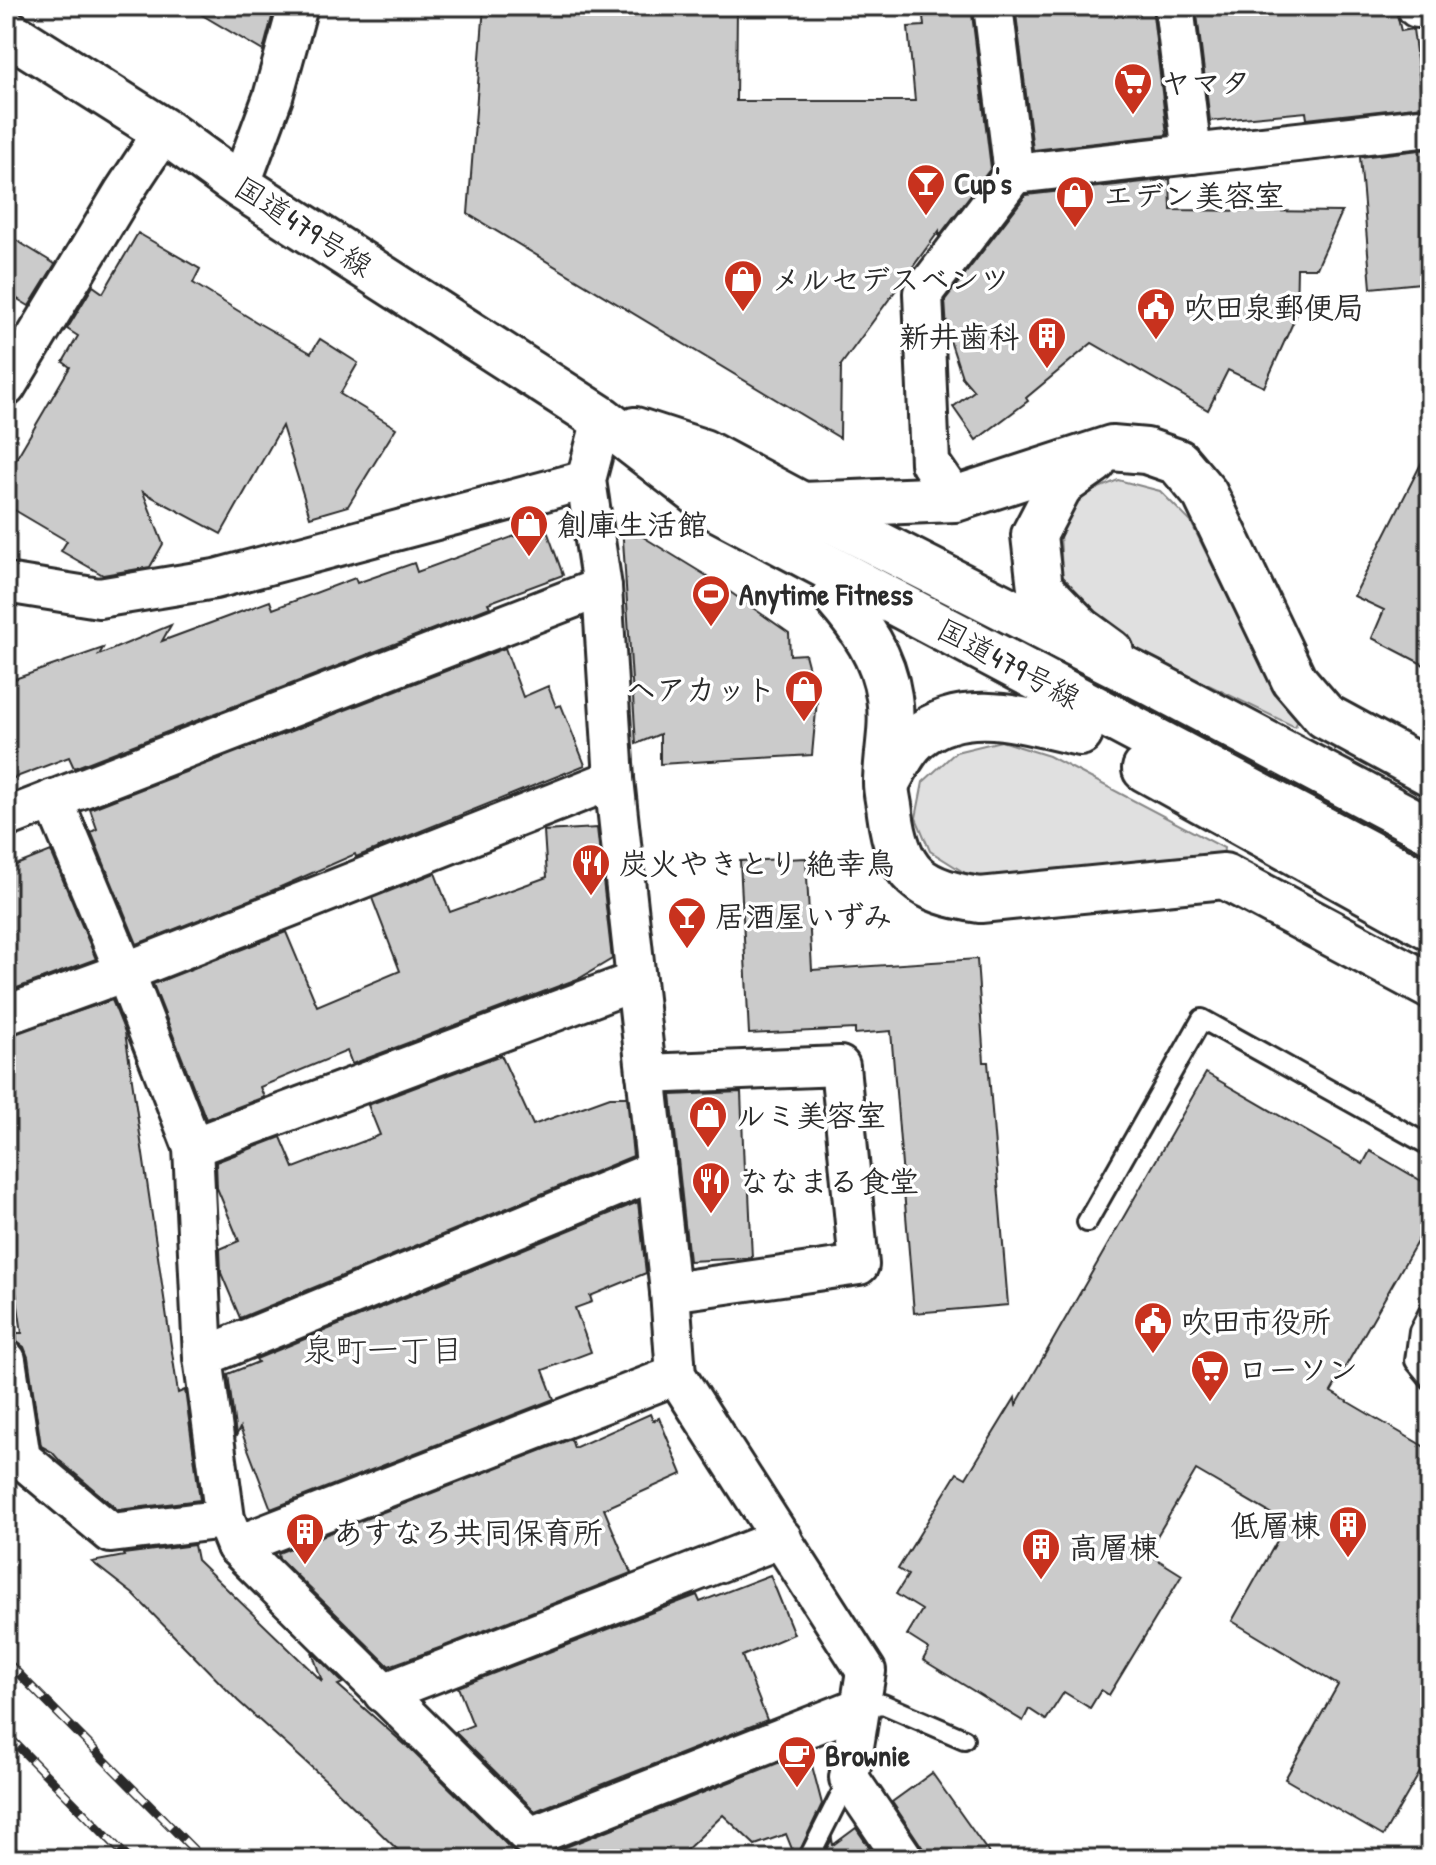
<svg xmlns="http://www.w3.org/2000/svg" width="1436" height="1865" viewBox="0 0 1436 1865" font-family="'Patrick Hand','Klee One',sans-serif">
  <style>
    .green { fill: #e0e0e0; stroke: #868686; stroke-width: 2 }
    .building { fill: #cbcbcb; stroke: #2b2b2b; stroke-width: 2 }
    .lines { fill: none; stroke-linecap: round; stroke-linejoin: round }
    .service-casing { stroke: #2b2b2b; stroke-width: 24 }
    .minor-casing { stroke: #2b2b2b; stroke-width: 44 }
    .tertiary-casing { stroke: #2b2b2b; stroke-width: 50 }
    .trunk-casing { stroke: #2b2b2b; stroke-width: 50 }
    .service { stroke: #fff; stroke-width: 18 }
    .minor { stroke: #fff; stroke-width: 38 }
    .tertiary { stroke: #fff; stroke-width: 44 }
    .trunk { stroke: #fff; stroke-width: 44 }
    .rail-casing { stroke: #2b2b2b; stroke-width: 9 }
    .rail { stroke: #fff; stroke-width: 6; stroke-dasharray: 18; stroke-linecap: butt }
    .labels { text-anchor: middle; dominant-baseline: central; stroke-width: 7; stroke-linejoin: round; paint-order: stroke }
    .poi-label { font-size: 30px; font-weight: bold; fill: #2b2b2b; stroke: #fff; text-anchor: start }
    .street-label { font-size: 30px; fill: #2b2b2b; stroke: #fff }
    .neighbourhood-label { font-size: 32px; fill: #2b2b2b; stroke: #fff }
  </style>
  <rect width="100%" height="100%" fill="#fff"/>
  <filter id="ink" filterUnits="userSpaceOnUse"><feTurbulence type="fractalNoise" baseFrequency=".0125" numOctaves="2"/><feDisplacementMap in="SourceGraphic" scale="16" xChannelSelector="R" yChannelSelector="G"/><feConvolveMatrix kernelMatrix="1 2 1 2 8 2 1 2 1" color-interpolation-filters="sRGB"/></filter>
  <g filter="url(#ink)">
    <g class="green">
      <polygon points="1118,480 1160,491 1191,522 1266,675 1299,718 1295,727 1114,639 1084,608 1062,575 1060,532 1082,495"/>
      <polygon points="1001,741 1049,756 1224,848 1223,857 1014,881 965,873 930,851 916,818 923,782 956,752"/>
    </g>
    <g class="building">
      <polygon points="187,6 275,6 263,51"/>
      <polygon points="484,6 737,6 736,101 915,101 908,27 924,26 922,6 971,6 991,168 939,236 939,231 841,365 840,438 468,214"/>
      <polygon points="1015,6 1152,6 1167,135 1033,150"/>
      <polygon points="1196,6 1395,6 1401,31 1413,29 1423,106 1307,119 1306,112 1210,121"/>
      <polygon points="1428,149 1430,282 1371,288 1360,157"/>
      <polygon points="1170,179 1171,210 1342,212 1317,268 1297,268 1296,316 1264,387 1228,370 1208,410 1092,343 1026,398 1028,401 976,440 953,407 974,391 962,377 947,331 945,300 1026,195"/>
      <polygon points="138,233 200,269 193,283 258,323 311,353 320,339 358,363 340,394 396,428 348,506 310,517 282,426 221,534 143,492 163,544 150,567 103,575 61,551 67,541 6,505 6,476 70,367 63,362 78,336 67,329 93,286 103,293"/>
      <polygon points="6,234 55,264 29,306 6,292"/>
      <polygon points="1430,446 1430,668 1372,638 1384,610 1354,596"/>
      <polygon points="622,524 707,576 789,633 790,655 805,654 817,700 812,755 660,764 660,734 636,744"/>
      <polygon points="545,525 563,575 488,603 490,607 74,768 69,757 6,781 6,682 103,648 99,655 171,625 162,641 270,601 273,609 355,578 357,583 414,563 417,572"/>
      <polygon points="505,648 523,697 548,686 556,707 561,705 585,765 356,857 355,854 269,892 137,944 91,832 97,829 90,809"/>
      <polygon points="597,828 612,959 580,978 352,1064 347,1051 260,1087 264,1097 206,1119 153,984 286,932 317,1006 400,971 372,898 435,873 450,912 547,877 544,831"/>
      <polygon points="51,851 96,959 6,992 6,869"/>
      <polygon points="806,858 812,970 977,959 984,1062 988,1062 1008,1305 914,1313 891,1031 855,1034 855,1029 749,1034 740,861"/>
      <polygon points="112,1000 125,1032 178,1393 185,1390 200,1500 118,1510 60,1461 52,1452 41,1446 28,1357 24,1347 17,1342 16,1333 22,1333 9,1245 6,1245 6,1036"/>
      <polygon points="501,1055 533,1125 610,1097 627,1097 633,1156 240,1318 221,1273 220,1249 239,1241 217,1188 216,1162 281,1137 294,1168 380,1135 368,1105"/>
      <polygon points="1206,1073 1363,1164 1370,1151 1430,1186 1430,1219 1331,1392 1430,1450 1430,1755 1383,1836 1285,1779 1338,1685 1232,1621 1287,1523 1196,1470 1147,1553 1182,1575 1109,1695 1101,1690 1090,1708 1064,1692 1046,1720 1029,1709 1023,1721 923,1660 929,1649 907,1635 922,1610 896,1594 908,1575 898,1569 957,1473 966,1478 1015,1398 1016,1405"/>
      <polygon points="741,1092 744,1170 748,1170 752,1258 689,1261 671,1095"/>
      <polygon points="638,1202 646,1273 590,1296 592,1302 575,1308 591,1352 543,1370 554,1399 271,1509 240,1428 236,1436 228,1374 258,1362 256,1359"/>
      <polygon points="650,1414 653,1421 659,1418 682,1474 604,1509 631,1573 442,1647 389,1666 279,1558 278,1553 571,1439 574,1448"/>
      <polygon points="194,1545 197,1560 322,1681 312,1652 343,1683 338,1685 411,1750 515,1853 525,1858 534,1859 407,1859 329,1783 238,1701 133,1594 92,1562 124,1556 123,1554"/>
      <polygon points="770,1575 794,1634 742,1656 767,1720 535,1811 455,1732 473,1725 458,1687 697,1595 700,1602"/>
      <polygon points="810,1758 822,1804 796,1859 786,1834 755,1845 723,1815 677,1859 562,1859 558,1850 783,1761 784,1766"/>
      <polygon points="932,1773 993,1859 926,1859 922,1847 892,1802"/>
      <polygon points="856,1828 877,1859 821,1859 832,1839 833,1845"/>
    </g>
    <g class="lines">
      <g class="service-casing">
        <g id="service">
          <polyline points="1087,1222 1202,1019 1430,1146"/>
          <polyline points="1430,1310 1419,1331 1415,1361 1430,1379"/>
          <polyline points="860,1707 883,1704 964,1739"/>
          <polyline points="530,1837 550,1859"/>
          <polyline points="808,1859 849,1778"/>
        </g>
      </g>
      <g class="minor-casing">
        <g id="minor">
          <polyline points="1174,6 1192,154"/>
          <polyline points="1417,6 1417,8"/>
          <polyline points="1014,174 1430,127"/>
          <polyline points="240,186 273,97 298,6"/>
          <polyline points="6,387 123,193 164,131"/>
          <polyline points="602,419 586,480 602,587 614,779 670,1292 676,1375 866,1671 849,1778 904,1859"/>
          <polyline points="955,499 930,463 923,293 1014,174 993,6"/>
          <polyline points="6,583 99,598 215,579 586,480"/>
          <polyline points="53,799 125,972 614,779"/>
          <polyline points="6,818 602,587"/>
          <polyline points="6,1015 125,972 193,1147 203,1357 225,1519 236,1546 676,1375"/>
          <polyline points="646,1074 840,1066 859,1265 670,1292"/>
          <polyline points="193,1147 636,981"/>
          <polyline points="203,1357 657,1170"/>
          <polyline points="6,1360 21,1458 111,1533 225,1519"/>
          <polyline points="236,1546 530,1837 860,1707"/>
          <polyline points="383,1693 782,1538"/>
        </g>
      </g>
      <g class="tertiary-casing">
        <g id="tertiary">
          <polyline points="1094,461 1060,485 1034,535 1040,588 1081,630 1111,652"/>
          <polyline points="802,505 955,499 1112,448 1146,451 1178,462 1205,494 1294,680 1325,716 1430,773"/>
          <path d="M835 596C862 627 883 656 889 697 894 726 886 754 886 783 886 793 889 803 890 813 898 875 920 891 980 900L1224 876 1430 986"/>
          <path d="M888 781C897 765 905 747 919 736 966 699 1028 722 1080 733"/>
        </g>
      </g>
      <g class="trunk-casing">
        <g id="trunk">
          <polyline points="6,31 164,131 240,186 602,419 720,510 1430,886"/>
          <polyline points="635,430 703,452 802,505 1150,682 1430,830"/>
          <polyline points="1145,769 1430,927"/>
        </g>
      </g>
      <use href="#service" class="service"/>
      <use href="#minor" class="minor"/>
      <use href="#tertiary" class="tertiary"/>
      <use href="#trunk" class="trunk"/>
      <g class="rail-casing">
        <g id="rail">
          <polyline points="6,1661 203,1859"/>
          <polyline points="6,1734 129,1859"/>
          <polyline points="6,1853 13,1859"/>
        </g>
      </g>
      <use href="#rail" class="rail"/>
    </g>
  </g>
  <defs>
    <g id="supermarket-pin" transform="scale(2)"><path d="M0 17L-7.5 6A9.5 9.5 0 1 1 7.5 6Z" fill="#c8321e" stroke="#fff"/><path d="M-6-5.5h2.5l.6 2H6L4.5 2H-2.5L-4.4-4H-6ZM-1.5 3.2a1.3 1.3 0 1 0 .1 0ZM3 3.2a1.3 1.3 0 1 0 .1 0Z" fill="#fff"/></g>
    <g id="bar-pin" transform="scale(2)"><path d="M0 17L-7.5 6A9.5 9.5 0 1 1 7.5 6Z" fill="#c8321e" stroke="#fff"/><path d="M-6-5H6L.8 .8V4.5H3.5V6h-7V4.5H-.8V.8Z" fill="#fff"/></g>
    <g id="shop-pin" transform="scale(2)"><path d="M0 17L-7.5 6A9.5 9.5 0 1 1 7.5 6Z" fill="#c8321e" stroke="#fff"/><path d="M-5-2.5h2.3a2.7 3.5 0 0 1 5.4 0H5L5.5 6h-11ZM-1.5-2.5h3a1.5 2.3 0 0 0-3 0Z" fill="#fff"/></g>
    <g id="civic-pin" transform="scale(2)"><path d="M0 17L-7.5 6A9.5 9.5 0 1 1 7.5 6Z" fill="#c8321e" stroke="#fff"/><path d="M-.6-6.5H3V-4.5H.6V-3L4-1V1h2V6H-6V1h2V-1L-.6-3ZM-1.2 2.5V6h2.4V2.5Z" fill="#fff"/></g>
    <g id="building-pin" transform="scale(2)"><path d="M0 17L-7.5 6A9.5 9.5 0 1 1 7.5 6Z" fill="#c8321e" stroke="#fff"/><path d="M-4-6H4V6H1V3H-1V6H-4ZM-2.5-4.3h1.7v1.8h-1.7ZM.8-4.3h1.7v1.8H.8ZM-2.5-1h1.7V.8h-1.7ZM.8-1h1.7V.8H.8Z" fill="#fff"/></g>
    <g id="stadium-pin" transform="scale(2)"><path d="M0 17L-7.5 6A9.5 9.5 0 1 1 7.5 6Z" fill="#c8321e" stroke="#fff"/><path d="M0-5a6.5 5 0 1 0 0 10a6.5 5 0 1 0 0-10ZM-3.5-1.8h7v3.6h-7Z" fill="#fff"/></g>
    <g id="restaurant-pin" transform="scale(2)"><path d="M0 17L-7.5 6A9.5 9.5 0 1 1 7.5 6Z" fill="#c8321e" stroke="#fff"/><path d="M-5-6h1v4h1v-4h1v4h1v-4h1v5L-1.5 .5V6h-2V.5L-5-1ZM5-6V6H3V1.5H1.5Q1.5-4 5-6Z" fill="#fff"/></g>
    <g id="cafe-pin" transform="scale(2)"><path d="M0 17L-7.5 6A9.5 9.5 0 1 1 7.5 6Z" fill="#c8321e" stroke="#fff"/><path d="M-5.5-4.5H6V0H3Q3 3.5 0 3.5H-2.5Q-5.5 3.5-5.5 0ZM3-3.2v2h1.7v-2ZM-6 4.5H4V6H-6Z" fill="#fff"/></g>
  </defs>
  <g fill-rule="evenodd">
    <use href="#supermarket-pin" x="1133" y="82"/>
    <use href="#bar-pin" x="926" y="183"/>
    <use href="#shop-pin" x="1075" y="195"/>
    <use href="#shop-pin" x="743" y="279"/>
    <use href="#civic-pin" x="1156" y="307"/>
    <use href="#building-pin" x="1047" y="336"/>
    <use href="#shop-pin" x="529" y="524"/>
    <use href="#stadium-pin" x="711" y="594"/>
    <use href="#shop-pin" x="804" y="689"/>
    <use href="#restaurant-pin" x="591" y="863"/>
    <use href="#bar-pin" x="687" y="916"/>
    <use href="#shop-pin" x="708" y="1115"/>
    <use href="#restaurant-pin" x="711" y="1181"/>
    <use href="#civic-pin" x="1153" y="1321"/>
    <use href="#supermarket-pin" x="1210" y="1369"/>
    <use href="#building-pin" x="1348" y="1525"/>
    <use href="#building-pin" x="305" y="1532"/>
    <use href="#building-pin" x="1041" y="1547"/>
    <use href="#cafe-pin" x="797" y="1755"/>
  </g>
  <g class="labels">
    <g class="poi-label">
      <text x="1161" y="82">ヤマタ</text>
      <text x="954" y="183">Cup's</text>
      <text x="1103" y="195">エデン美容室</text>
      <text x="771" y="279">メルセデスベンツ</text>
      <text x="1184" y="307">吹田泉郵便局</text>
      <text x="1019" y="336" text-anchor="end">新井歯科</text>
      <text x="557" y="524">創庫生活館</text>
      <text x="739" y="594">Anytime Fitness</text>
      <text x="776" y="689" text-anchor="end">ヘアカット</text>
      <text x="619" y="863">炭火やきとり 絶幸鳥</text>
      <text x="715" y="916">居酒屋いずみ</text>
      <text x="736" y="1115">ルミ美容室</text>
      <text x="739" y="1181">ななまる食堂</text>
      <text x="1181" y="1321">吹田市役所</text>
      <text x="1238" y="1369">ローソン</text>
      <text x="1320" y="1525" text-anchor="end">低層棟</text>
      <text x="333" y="1532">あすなろ共同保育所</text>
      <text x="1069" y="1547">高層棟</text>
      <text x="825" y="1755">Brownie</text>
    </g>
    <g class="street-label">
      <text transform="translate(304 226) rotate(33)">国道479号線</text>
      <text transform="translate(1009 663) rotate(28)">国道479号線</text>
    </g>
    <g class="neighbourhood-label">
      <text x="383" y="1349">泉町一丁目</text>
    </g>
  </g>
  <rect width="1436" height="1865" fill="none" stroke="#fff" stroke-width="32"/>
  <rect x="16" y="16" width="1404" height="1833" fill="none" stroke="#2b2b2b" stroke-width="3" filter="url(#ink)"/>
</svg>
